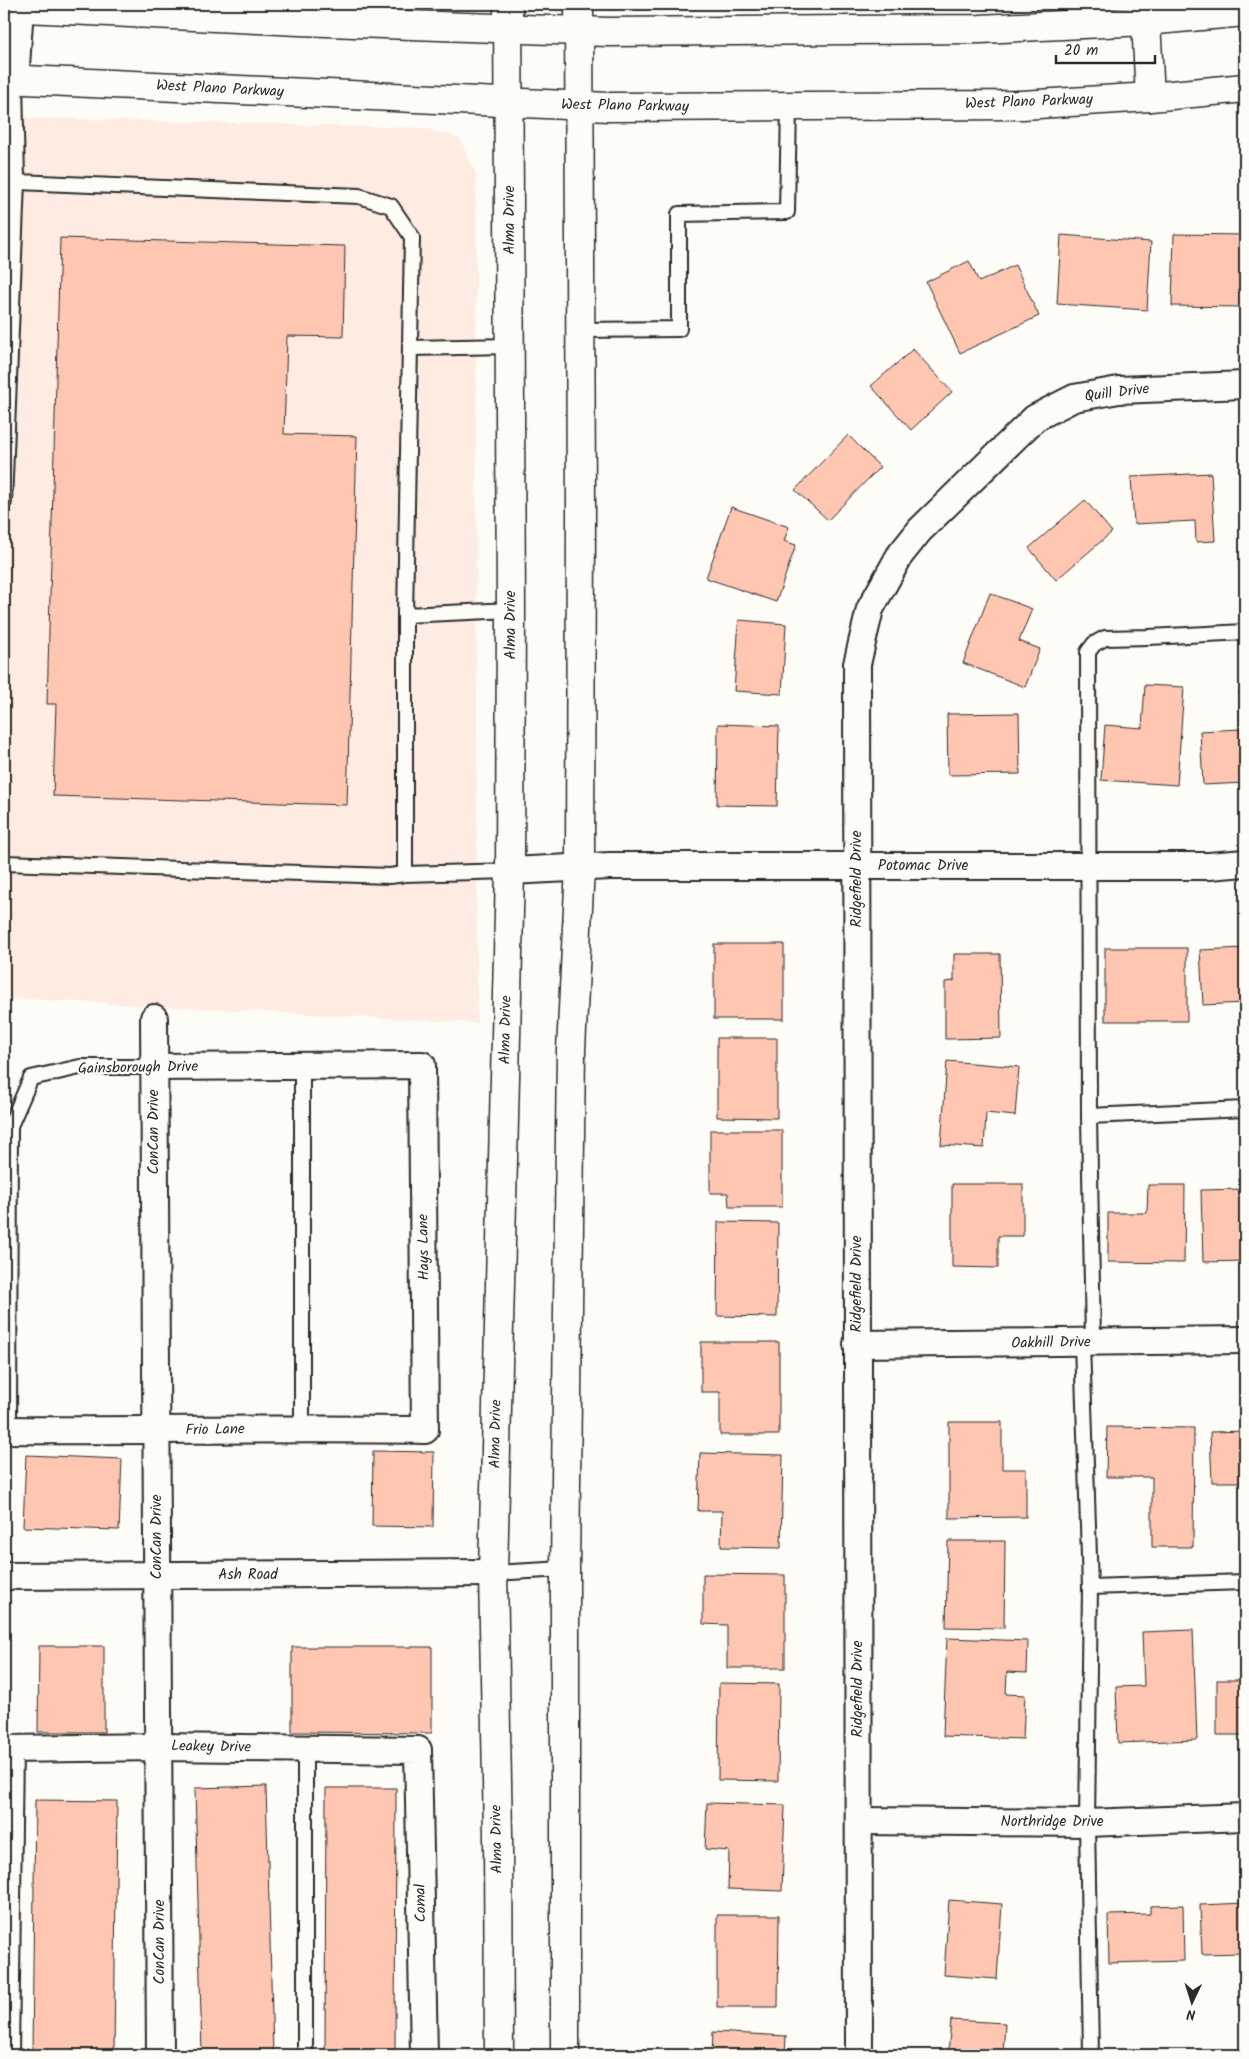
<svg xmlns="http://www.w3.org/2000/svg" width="1249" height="2059" viewBox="0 0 1249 2059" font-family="Kalam,sans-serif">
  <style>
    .built { fill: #feece2 }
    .building { fill: #ffc7b2; stroke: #2b2b2b }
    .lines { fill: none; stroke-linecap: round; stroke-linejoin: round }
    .lane-casing { stroke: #2b2b2b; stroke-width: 18 }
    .street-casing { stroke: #2b2b2b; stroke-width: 30 }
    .secondary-casing { stroke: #2b2b2b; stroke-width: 31 }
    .lane { stroke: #fdfcf7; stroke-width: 14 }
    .street { stroke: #fdfcf7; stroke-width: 26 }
    .secondary { stroke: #fdfcf7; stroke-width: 28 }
    .labels { text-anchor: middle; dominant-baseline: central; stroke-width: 4.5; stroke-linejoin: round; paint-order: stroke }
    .street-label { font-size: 15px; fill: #2b2b2b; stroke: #fdfcf7 }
  </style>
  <rect width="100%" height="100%" fill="#fdfcf7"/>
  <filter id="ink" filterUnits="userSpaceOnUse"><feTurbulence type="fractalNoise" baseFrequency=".02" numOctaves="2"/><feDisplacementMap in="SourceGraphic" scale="10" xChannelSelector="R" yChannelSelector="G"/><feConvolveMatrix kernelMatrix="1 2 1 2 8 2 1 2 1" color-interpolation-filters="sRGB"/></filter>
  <g filter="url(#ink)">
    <polygon class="built" points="4,117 425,128 459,138 476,173 477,1023 4,998"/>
    <g class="building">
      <polygon points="1174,234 1245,235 1245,307 1172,306"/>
      <polygon points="1061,235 1151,242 1147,310 1057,304"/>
      <polygon points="60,238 345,246 343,337 287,336 284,434 357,436 347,805 53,796 56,704 47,704"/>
      <polygon points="969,261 979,282 1015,265 1039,316 960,353 926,282"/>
      <polygon points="913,349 952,392 911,430 871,386"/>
      <polygon points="848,435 880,467 828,520 795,490"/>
      <polygon points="1240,467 1245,467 1245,512 1241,512"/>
      <polygon points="1211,473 1215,541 1196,542 1195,521 1134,524 1131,477"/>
      <polygon points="1085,500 1112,532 1056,580 1029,548"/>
      <polygon points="731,507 789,527 784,541 796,545 776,602 706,578"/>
      <polygon points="990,593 1032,609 1019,641 1040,649 1025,687 963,663"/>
      <polygon points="739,620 786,624 782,694 734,691"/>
      <polygon points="1145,685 1184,687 1177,785 1101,780 1105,725 1142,728"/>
      <polygon points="1239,691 1245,691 1245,783 1203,785 1200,731 1241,729"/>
      <polygon points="1019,713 1020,774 948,775 947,714"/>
      <polygon points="718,724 779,726 777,806 717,805"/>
      <rect x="714" y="944" width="70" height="75"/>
      <rect x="1105" y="948" width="82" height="73"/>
      <polygon points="1245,948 1245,1003 1203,1005 1200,950"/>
      <polygon points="954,954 1000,954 1001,1038 945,1039 945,982 954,981"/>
      <polygon points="717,1038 777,1038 777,1118 717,1117"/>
      <polygon points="947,1061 1019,1067 1015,1116 986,1113 984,1148 941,1145"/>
      <polygon points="710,1130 782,1130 782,1207 729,1207 728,1193 710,1193"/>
      <polygon points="952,1184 1023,1184 1023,1236 998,1236 998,1268 952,1267"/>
      <polygon points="1148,1185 1185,1185 1184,1263 1108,1262 1108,1213 1147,1213"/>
      <polygon points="1245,1189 1245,1261 1203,1262 1201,1190"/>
      <polygon points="718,1222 778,1223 777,1317 717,1316"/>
      <polygon points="701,1342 779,1342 779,1435 720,1435 720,1392 701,1392"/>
      <polygon points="949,1422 1002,1422 1002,1469 1026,1469 1026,1517 949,1518"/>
      <polygon points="1107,1427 1194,1428 1193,1547 1152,1547 1152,1477 1106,1477"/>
      <polygon points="1245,1431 1245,1482 1212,1482 1210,1432"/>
      <polygon points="373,1451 434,1452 433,1527 372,1526"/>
      <polygon points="700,1453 783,1455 781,1548 721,1547 722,1511 698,1511"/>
      <polygon points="26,1455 122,1459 119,1530 23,1527"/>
      <polygon points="948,1541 1005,1541 1004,1628 946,1627"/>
      <polygon points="703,1574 785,1575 785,1668 727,1668 727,1625 703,1624"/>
      <polygon points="1193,1630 1197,1740 1118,1743 1116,1687 1144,1686 1142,1632"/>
      <polygon points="947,1638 1028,1641 1027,1673 1007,1672 1006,1694 1025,1695 1023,1739 943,1736"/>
      <polygon points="39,1646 104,1646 104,1732 38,1732"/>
      <polygon points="292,1647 432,1647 432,1733 292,1732"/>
      <rect x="1217" y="1680" width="28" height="55"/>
      <polygon points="719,1683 779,1684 778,1781 718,1780"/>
      <polygon points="266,1786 273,2055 202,2055 195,1788"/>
      <polygon points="326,1788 396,1788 395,2055 325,2055"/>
      <polygon points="35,1800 117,1801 114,2055 32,2055"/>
      <polygon points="707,1803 785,1805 782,1891 728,1889 729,1851 705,1849"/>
      <polygon points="949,1900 1002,1904 997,1979 944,1975"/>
      <polygon points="1245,1903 1245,1953 1202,1954 1200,1905"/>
      <polygon points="1183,1905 1184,1961 1109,1963 1108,1915 1150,1914 1150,1906"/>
      <polygon points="717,1915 779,1915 778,2007 717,2007"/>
      <polygon points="951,2020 1005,2023 1003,2055 948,2055"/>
      <polygon points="713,2032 786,2036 785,2055 712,2055"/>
    </g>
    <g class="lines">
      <g class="lane-casing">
        <g id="lane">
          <polyline points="15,80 17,182 359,196 391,206 412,237 405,615 405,874"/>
          <polyline points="4,182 17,182 4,502"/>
          <polyline points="580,330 679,329 679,214 787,212 789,106"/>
          <polyline points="410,348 510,346"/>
          <polyline points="405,615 511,610"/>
          <polyline points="4,863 390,876 405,874 510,871"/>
          <polyline points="302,1065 302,1428"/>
          <polyline points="1089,1116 1088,652 1094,644 1105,638 1149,637 1245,632"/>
          <polyline points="1093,1342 1089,1116 1245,1109"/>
          <polyline points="1082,1343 1090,1587 1087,1823 1091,2055"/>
          <polyline points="9,1430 10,1126 31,1078 80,1067 154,1067"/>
          <polyline points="493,1573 565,1569"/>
          <polyline points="1090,1587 1245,1582"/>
          <polyline points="11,2055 15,1749"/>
          <polyline points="305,2055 305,1748"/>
        </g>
      </g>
      <g class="street-casing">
        <g id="street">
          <polyline points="15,80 20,8"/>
          <polyline points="510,871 610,866 1209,866 1245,863"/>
          <polyline points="154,1018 160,2055"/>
          <polyline points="857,1344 1245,1340"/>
          <path d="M4 1430C144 1431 285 1428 425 1430L422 1065 154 1067"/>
          <polyline points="4,1576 493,1573"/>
          <polyline points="4,1749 159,1747 418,1750 424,2055"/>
          <polyline points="859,1821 1087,1823 1245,1817"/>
          <polyline points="859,2055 857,664 870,609 900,555 920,530 1035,418 1074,398 1119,390 1245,385"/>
        </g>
      </g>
      <g class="secondary-casing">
        <g id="secondary">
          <polyline points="4,7 299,21 608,32 980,29 1146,21 1245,12"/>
          <polyline points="1146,21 1150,97"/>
          <polyline points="4,79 609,107 1022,105 1150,97 1245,88"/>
          <polyline points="499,2055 498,1834 493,1573 510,871 511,610 508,4"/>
          <polyline points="565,2055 565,1569 571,1050 580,867 581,509 579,4"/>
        </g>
      </g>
      <use href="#lane" class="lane"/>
      <use href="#street" class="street"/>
      <use href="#secondary" class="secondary"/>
    </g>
  </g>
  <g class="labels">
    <g class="street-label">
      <text transform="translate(220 89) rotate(3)">West Plano Parkway</text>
      <text transform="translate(1029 102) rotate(-2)">West Plano Parkway</text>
      <text transform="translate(625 106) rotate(1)">West Plano Parkway</text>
      <text transform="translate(510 220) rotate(-90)">Alma Drive</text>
      <text transform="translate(1117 393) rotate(-7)">Quill Drive</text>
      <text transform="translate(511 625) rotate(-90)">Alma Drive</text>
      <text x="923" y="866">Potomac Drive</text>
      <text transform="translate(857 879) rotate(-90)">Ridgefield Drive</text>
      <text transform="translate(506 1030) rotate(-89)">Alma Drive</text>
      <text transform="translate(138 1068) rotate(-1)">Gainsborough Drive</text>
      <text transform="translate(154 1132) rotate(-90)">ConCan Drive</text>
      <text transform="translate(424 1247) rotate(-91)">Hays Lane</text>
      <text transform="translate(857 1284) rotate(-90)">Ridgefield Drive</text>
      <text transform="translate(1051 1343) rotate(-1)">Oakhill Drive</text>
      <text transform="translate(215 1430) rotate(-1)">Frio Lane</text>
      <text transform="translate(496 1434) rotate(-89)">Alma Drive</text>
      <text transform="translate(157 1537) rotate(-90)">ConCan Drive</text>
      <text x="248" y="1575">Ash Road</text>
      <text transform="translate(858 1689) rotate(-90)">Ridgefield Drive</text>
      <text transform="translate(211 1747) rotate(1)">Leakey Drive</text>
      <text x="1052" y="1822">Northridge Drive</text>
      <text transform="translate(497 1839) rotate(-91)">Alma Drive</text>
      <text transform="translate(421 1903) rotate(-91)">Comal</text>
      <text transform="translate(160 1942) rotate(-90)">ConCan Drive</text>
    </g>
  </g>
  <rect width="1249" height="2059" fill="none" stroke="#fdfcf7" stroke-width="20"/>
  <rect x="10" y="10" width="1229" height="2039" fill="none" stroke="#2b2b2b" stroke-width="2" filter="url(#ink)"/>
  <g transform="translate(1192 2002) rotate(184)" stroke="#fdfcf7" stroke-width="4" paint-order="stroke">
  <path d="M0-4L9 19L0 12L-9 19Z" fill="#2b2b2b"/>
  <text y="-8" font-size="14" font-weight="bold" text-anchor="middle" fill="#2b2b2b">N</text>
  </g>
  <path d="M1056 55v8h99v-8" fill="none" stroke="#2b2b2b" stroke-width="2.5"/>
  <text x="1064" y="55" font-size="15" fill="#2b2b2b" stroke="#fdfcf7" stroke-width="4" paint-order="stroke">20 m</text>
</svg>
